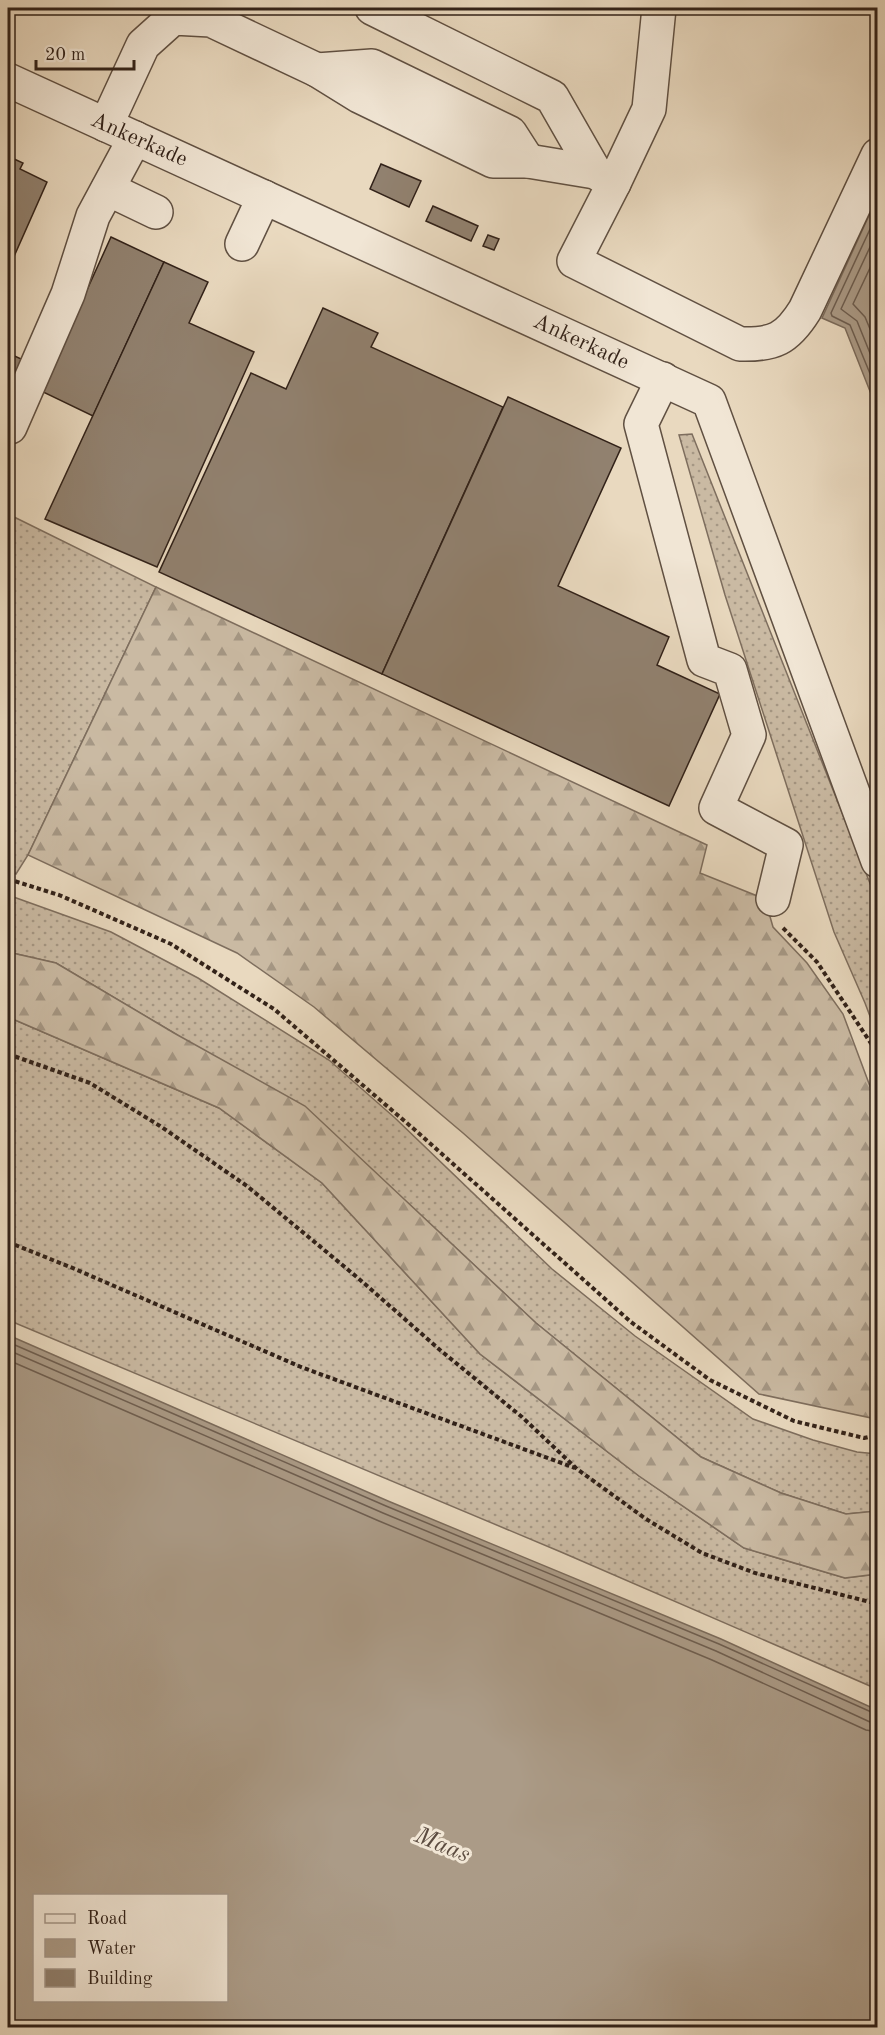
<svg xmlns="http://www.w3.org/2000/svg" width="885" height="2035" viewBox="0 0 885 2035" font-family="'Old Standard TT',serif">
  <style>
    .grass { fill: url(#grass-dots); stroke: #7e6e5e; stroke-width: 1.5 }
    .forest { fill: url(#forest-firs); stroke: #7e6e5e; stroke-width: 1.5 }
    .water { fill: #ab9b87; stroke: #7b6b5b; stroke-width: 1.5; fill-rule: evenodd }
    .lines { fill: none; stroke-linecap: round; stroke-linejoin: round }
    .shore { stroke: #6e5e50; stroke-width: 1.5 }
    .building { fill: #91816f; stroke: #322219; stroke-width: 1.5 }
    .minor-casing { stroke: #605042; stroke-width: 36 }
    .path { stroke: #322219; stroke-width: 4; stroke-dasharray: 4.5 3; stroke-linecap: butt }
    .minor { stroke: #f1e6d5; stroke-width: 33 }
    .labels { text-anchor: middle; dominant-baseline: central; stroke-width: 6; stroke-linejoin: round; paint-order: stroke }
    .street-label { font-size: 22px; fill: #322219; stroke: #f1e6d5 }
    .water-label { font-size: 24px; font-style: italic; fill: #5c4c40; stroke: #f1e6d5 }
  </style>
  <defs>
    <pattern id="grass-dots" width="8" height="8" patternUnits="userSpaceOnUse" patternTransform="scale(1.5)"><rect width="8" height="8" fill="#cabaa3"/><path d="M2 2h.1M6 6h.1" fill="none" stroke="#a59784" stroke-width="1.8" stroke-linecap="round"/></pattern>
    <pattern id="forest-firs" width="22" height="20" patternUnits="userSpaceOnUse" patternTransform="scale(1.5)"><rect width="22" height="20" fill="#cabaa3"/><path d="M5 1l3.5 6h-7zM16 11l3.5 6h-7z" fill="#a59784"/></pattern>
  </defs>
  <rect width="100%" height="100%" fill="#e9d9bf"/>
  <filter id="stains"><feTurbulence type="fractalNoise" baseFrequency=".00333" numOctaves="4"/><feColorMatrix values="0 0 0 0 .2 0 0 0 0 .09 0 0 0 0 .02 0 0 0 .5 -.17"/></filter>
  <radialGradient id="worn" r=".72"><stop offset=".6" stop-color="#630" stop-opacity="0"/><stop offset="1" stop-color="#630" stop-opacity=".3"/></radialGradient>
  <g class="grass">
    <polygon points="692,434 877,901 877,1035 865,1003 834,932 725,595 679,435"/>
    <polygon points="8,514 156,587 28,855 16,874 8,870"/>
    <polygon points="8,895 111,932 198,978 329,1060 395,1118 552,1269 635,1336 753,1419 813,1440 857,1452 877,1454 877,1511 846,1514 781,1493 701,1457 536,1323 409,1204 174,1033 56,963 8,952"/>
    <polygon points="8,1017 219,1108 322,1183 480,1354 639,1476 744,1548 845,1578 877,1574 877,1689 561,1552 8,1320"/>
  </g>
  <g class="forest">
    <polygon points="156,587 707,845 700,873 765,899 773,927 807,963 843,1014 877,1105 876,1419 759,1394 463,1133 314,1007 237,953 28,855"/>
    <polygon points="8,952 56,963 174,1033 305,1106 536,1323 701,1457 781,1493 846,1514 877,1511 877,1574 845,1578 744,1548 639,1476 480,1354 322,1183 219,1108 8,1017"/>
  </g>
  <g class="water">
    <polygon points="877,198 877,409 845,328 822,318"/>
    <path d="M8 1335 388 1501 721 1639 877 1710V2027H8ZM34 1896H226V2000H34Z"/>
  </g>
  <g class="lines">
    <g class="shore">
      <polyline points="878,212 831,313 832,316 850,325 878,393"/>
      <polyline points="878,230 841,309 857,321 878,373"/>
      <polyline points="878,251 853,304 865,317 878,348"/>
      <polyline points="8,1342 386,1506 719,1644 878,1715"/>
      <polyline points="8,1350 383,1513 716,1651 870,1722 878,1723"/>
      <polyline points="8,1360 379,1521 712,1660 866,1730 878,1732"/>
    </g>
  </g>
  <g class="building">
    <polygon points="12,158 23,163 20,169 47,182 8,270 8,164"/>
    <polygon points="381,164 421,181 409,207 370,189"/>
    <polygon points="433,206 478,226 471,241 426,221"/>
    <polygon points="488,235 499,239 494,250 483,246"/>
    <polygon points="111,237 164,262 93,416 41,391"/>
    <polygon points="164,262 208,282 189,323 254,352 157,567 45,519"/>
    <polygon points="323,308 378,333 371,347 503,407 382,674 159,572 251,373 286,389"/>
    <polygon points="8,353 30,363 8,411"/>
    <polygon points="508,397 621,448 558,586 669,637 657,665 720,694 669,806 382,674"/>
  </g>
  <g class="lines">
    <g class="minor-casing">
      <g id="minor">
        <polyline points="372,8 552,97 595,172"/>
        <polygon points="372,66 510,133 528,161 493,161 359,96 317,70"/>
        <polyline points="8,80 709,401 878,861"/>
        <polyline points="106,125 143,45 173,18 211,20 317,70"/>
        <polyline points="528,161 595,172 614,183 649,109 659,8"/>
        <path d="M614 183 574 261 740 344C774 345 787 339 805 310L878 155"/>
        <polyline points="108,189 156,212"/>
        <polyline points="242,244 264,197"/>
        <polyline points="663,379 641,424 704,660 730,670 749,735 716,808 786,845 773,899"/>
        <polyline points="10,427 68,294 93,216 135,138"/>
      </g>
    </g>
    <g class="path">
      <polyline points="8,879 59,895 171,944 274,1009 415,1130 631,1322 710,1380 794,1421 864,1438 878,1435"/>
      <polyline points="783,928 817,962 878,1054"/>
      <polyline points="8,1054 90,1083 160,1126 247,1186 358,1278 440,1350 522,1417 577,1469 646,1519 702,1553 755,1573 878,1604"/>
      <polyline points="8,1242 75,1269 301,1367 575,1468"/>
    </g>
    <use href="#minor" class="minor"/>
  </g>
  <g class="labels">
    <g class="street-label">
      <text transform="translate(139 140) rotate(24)">Ankerkade</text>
      <text transform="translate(581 342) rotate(25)">Ankerkade</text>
    </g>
    <g class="water-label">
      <text transform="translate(442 1846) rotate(22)">Maas</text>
    </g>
  </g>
  <rect width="885" height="2035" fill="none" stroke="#e9d9bf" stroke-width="30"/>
  <rect x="9" y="9" width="867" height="2017" fill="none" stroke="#322219" stroke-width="3"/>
  <rect x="15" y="15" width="855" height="2005" fill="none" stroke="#322219" stroke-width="1.5"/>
  <rect x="33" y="1894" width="195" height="108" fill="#f1e6d5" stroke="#a5988a" stroke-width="1.5"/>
  <rect x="45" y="1914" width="30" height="9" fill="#f1e6d5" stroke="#a5988a" stroke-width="1.5"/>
  <text x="87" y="1924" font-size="18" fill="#322219">Road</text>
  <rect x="45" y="1939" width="30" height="18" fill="#ab9b87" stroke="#a5988a" stroke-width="1.5"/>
  <text x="87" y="1954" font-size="18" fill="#322219">Water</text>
  <rect x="45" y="1969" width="30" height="18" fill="#91816f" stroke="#a5988a" stroke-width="1.5"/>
  <text x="87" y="1984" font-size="18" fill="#322219">Building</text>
  <path d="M36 60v9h98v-9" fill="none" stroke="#322219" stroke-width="3"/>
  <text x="45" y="60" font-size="18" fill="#322219" stroke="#f1e6d5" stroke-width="4.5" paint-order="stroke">20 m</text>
  <rect width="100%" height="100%" filter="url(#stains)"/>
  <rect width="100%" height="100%" fill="url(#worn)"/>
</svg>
